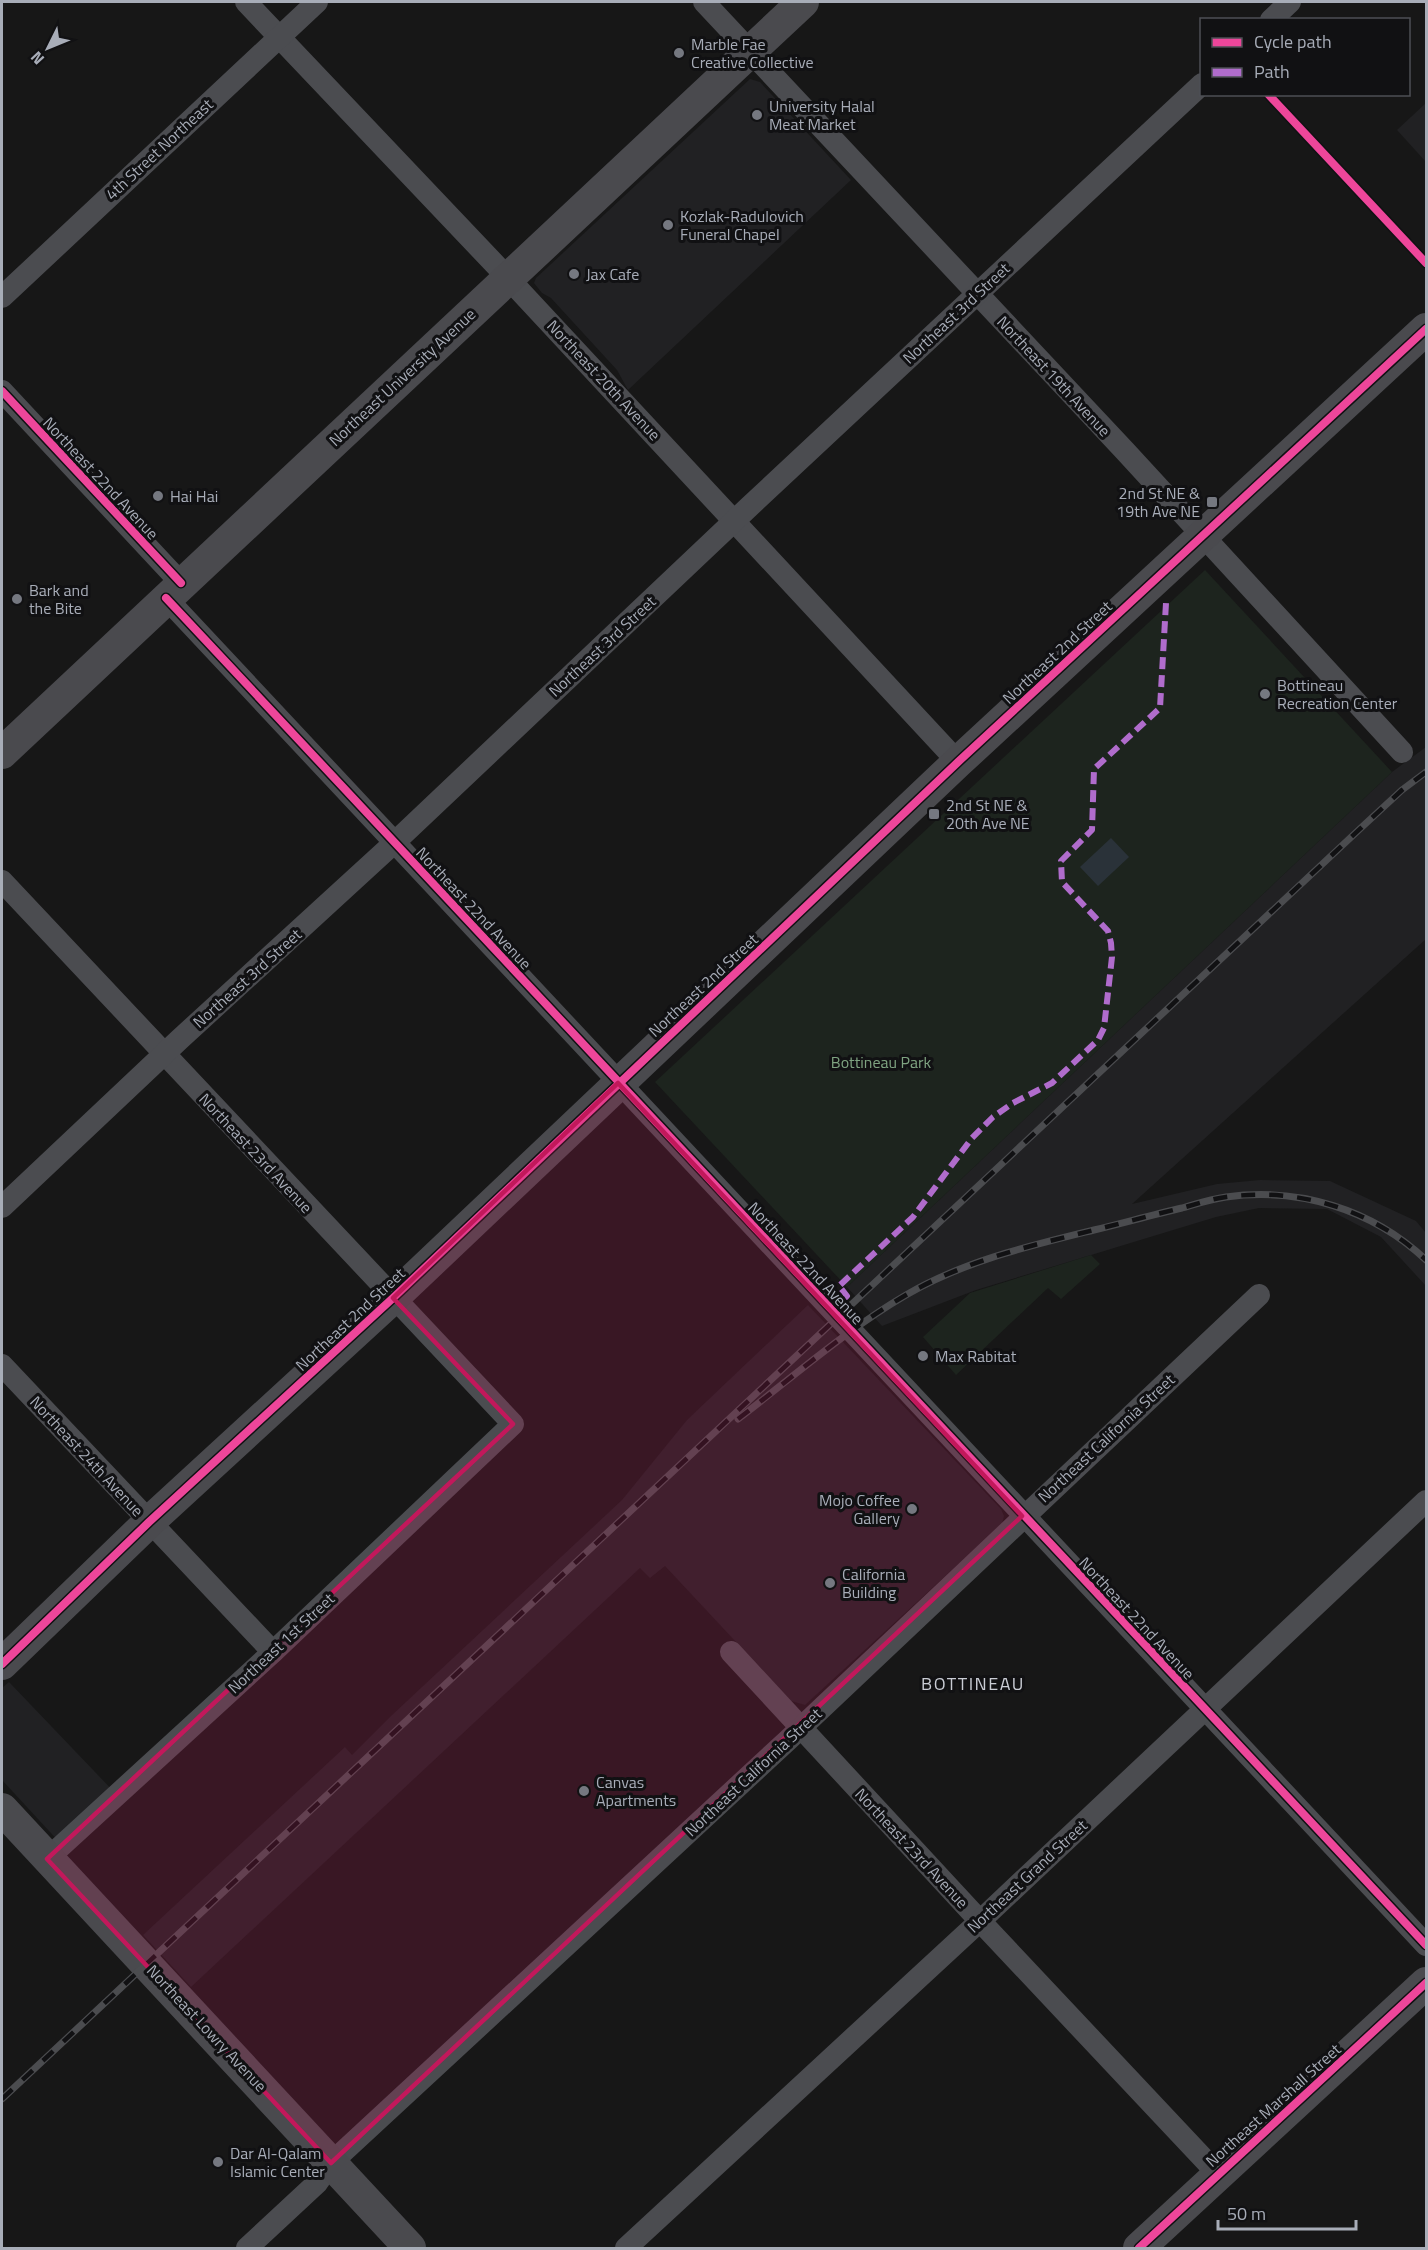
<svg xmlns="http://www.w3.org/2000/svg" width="1428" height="2250" viewBox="0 0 1428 2250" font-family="'Titillium Web',sans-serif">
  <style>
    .built { fill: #212123 }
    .green { fill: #1d241e }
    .water { fill: #2a3239 }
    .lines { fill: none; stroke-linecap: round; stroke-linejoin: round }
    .street { stroke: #4b4c50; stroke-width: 22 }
    .secondary { stroke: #4a4a4e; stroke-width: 32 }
    .rail-casing { stroke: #4b4c4f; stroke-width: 7 }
    .rail { stroke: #111113; stroke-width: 4.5; stroke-dasharray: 14; stroke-linecap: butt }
    .quiet { stroke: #b06ccc; stroke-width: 6; stroke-dasharray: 12 6; stroke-linecap: butt }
    .cycleway-casing { stroke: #111113; stroke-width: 11 }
    .cycleway { stroke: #ed469a; stroke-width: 8 }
    .marked { fill: #c2185b; fill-opacity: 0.2; stroke: #c2185b; stroke-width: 4.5; stroke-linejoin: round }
    .poi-dot { fill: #757880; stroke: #111113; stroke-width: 2 }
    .labels { text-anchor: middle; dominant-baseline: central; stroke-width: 6; stroke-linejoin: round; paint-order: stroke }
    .poi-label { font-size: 16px; fill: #a8adb8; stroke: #111113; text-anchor: start }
    .street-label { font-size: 16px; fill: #a8adb8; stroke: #111113 }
    .park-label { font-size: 16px; fill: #7fa381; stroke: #111113 }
    .neighbourhood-label { font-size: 18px; letter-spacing: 1.5px; fill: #c9ccd4; stroke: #111113 }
  </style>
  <rect width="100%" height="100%" fill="#171717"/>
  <g class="built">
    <polygon points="750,79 760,82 851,180 628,390 617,370 551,298 542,293 534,283 536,278"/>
    <polygon points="1426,103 1426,162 1397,130"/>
    <polygon points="1426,747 1426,939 1132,1204 1217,1184 1260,1180 1330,1181 1416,1221 1426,1233 1426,1286 1381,1237 1327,1209 1259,1208 1216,1217 976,1290 882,1326 847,1287 1392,772"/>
    <polygon points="808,1305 1001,1509 1004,1516 1002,1524 805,1705 791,1701 665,1566 650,1578 640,1568 191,1987 143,1935 345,1747 352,1755 391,1716 622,1500 687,1420"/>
    <polygon points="9,1682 117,1795 62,1845 2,1780 2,1688"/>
  </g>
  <g class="green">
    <polygon points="1205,570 1392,772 847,1287 655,1082"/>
    <polygon points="1091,1255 1100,1264 1061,1299 1048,1288 956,1375 923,1337 970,1293"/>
  </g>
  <polygon class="water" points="1111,838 1129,857 1098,886 1080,867"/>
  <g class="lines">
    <g class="street">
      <polyline points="246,2 508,278 958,762"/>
      <polyline points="704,2 1125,451 1402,752"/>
      <polyline points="1271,20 1290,2"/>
      <polyline points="2,297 317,2"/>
      <polyline points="2,391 181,583"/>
      <path d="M166 598C585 1048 1005 1497 1426 1945"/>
      <polyline points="2,881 513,1424 273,1652 47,1859"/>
      <polyline points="2,1207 180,1039 394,843 750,506 1202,84"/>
      <polyline points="2,1365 273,1652"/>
      <polyline points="731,1652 980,1921 1218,2174"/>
      <polyline points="247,2248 317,2183 331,2163 788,1740 1259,1295"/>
      <polyline points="626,2248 980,1921 1426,1501"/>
    </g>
    <g class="secondary">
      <polyline points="2,753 803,2"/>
      <polyline points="2,1664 149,1522 393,1298 958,762 1426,329"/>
      <polyline points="2,1809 410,2248"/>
      <polyline points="1139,2248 1426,1983"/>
    </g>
    <g class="rail-casing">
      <g id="rail">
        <path d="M738 1419C793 1377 846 1330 906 1295 964 1261 1029 1246 1094 1230 1123 1223 1152 1215 1182 1208 1196 1204 1211 1199 1226 1197 1299 1187 1372 1209 1426 1260"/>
        <polyline points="2,2099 1363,826 1402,790 1426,772"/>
      </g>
    </g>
    <use href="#rail" class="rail"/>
    <polyline class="quiet" points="831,1310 847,1296 839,1286 913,1217 972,1138 993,1117 1013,1103 1052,1083 1098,1040 1104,1028 1112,957 1111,943 1108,931 1062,882 1061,861 1092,830 1094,769 1160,708 1166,603"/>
    <g class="cycleway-casing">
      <g id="cycleway">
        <polyline points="1268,94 1426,263"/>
        <polyline points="2,391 181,583"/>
        <path d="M166 598C585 1048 1005 1497 1426 1945"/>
        <polyline points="2,1664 149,1522 393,1298 958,762 1426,329"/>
        <polyline points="1139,2248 1426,1983"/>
      </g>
    </g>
    <use href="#cycleway" class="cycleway"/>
  </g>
  <path class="marked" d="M618 1083 1022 1516 331 2163 47 1859 513 1424 393 1298Z"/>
  <g class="poi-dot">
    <circle cx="679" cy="53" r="6"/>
    <circle cx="757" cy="115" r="6"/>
    <circle cx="668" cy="225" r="6"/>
    <circle cx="574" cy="274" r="6"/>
    <circle cx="158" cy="496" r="6"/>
    <rect x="1206" y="496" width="12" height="12" rx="3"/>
    <circle cx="17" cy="599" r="6"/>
    <circle cx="1265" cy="694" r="6"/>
    <rect x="928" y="808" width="12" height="12" rx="3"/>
    <circle cx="923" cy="1356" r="6"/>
    <circle cx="912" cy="1509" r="6"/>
    <circle cx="830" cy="1583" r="6"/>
    <circle cx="584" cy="1791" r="6"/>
    <circle cx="218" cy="2162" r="6"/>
  </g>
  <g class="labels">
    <g class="poi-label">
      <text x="691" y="44">Marble Fae<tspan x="691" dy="18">Creative Collective</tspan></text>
      <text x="769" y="106">University Halal<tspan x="769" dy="18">Meat Market</tspan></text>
      <text x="680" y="216">Kozlak-Radulovich<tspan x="680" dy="18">Funeral Chapel</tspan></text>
      <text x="586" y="274">Jax Cafe</text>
      <text x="1200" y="493" text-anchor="end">2nd St NE &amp;<tspan x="1200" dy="18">19th Ave NE</tspan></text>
      <text x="170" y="496">Hai Hai</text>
      <text x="29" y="590">Bark and<tspan x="29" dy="18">the Bite</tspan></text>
      <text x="1277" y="685">Bottineau<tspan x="1277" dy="18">Recreation Center</tspan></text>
      <text x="946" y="805">2nd St NE &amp;<tspan x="946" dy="18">20th Ave NE</tspan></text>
      <text x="935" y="1356">Max Rabitat</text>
      <text x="900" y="1500" text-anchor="end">Mojo Coffee<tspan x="900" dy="18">Gallery</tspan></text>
      <text x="842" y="1574">California<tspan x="842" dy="18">Building</tspan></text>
      <text x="596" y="1782">Canvas<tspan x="596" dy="18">Apartments</tspan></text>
      <text x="230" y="2153">Dar Al-Qalam<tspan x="230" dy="18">Islamic Center</tspan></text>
    </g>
    <g class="street-label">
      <text transform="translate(159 149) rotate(-43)">4th Street Northeast</text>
      <text transform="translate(956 313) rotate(-43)">Northeast 3rd Street</text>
      <text transform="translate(1054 376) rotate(47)">Northeast 19th Avenue</text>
      <text transform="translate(402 377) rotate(-43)">Northeast University Avenue</text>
      <text transform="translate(604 380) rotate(47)">Northeast 20th Avenue</text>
      <text transform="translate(101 478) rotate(47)">Northeast 22nd Avenue</text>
      <text transform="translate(602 646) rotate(-43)">Northeast 3rd Street</text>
      <text transform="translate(1057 652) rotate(-43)">Northeast 2nd Street</text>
      <text transform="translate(474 908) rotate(47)">Northeast 22nd Avenue</text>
      <text transform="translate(247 978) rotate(-42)">Northeast 3rd Street</text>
      <text transform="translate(703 985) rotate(-43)">Northeast 2nd Street</text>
      <text transform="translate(256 1153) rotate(47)">Northeast 23rd Avenue</text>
      <text transform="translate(806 1263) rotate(47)">Northeast 22nd Avenue</text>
      <text transform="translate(350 1319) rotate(-43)">Northeast 2nd Street</text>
      <text transform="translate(1106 1438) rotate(-43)">Northeast California Street</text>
      <text transform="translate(87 1456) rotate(47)">Northeast 24th Avenue</text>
      <text transform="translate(1137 1618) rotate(47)">Northeast 22nd Avenue</text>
      <text transform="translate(281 1643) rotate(-43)">Northeast 1st Street</text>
      <text transform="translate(753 1772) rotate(-43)">Northeast California Street</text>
      <text transform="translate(912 1848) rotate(47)">Northeast 23rd Avenue</text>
      <text transform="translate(1027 1876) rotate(-43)">Northeast Grand Street</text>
      <text transform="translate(207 2028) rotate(47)">Northeast Lowry Avenue</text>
      <text transform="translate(1273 2105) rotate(-42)">Northeast Marshall Street</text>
    </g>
    <g class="park-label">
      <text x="881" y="1062">Bottineau Park</text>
    </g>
    <g class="neighbourhood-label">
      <text x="973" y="1683">BOTTINEAU</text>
    </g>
  </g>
  <rect width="1428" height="2250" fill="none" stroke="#a8adb8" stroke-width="6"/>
  <rect x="1200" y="18" width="210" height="78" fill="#111113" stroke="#4d4f55" stroke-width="1.5"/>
  <rect x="1212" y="38" width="30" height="9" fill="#ed469a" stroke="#4d4f55" stroke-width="1.5"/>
  <text x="1254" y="48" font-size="18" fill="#a8adb8">Cycle path</text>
  <rect x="1212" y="68" width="30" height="9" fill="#b06ccc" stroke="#4d4f55" stroke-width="1.5"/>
  <text x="1254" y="78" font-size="18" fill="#a8adb8">Path</text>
  <g transform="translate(48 48) rotate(227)" stroke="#111113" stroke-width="4.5" paint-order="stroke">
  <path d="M0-4.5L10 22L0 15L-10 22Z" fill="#a8adb8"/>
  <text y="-9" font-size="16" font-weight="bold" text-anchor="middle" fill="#a8adb8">N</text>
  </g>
  <path d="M1218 2220v9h138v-9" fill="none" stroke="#a8adb8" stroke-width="3"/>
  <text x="1227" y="2220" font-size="18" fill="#a8adb8" stroke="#111113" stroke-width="4.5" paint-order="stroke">50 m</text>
</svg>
